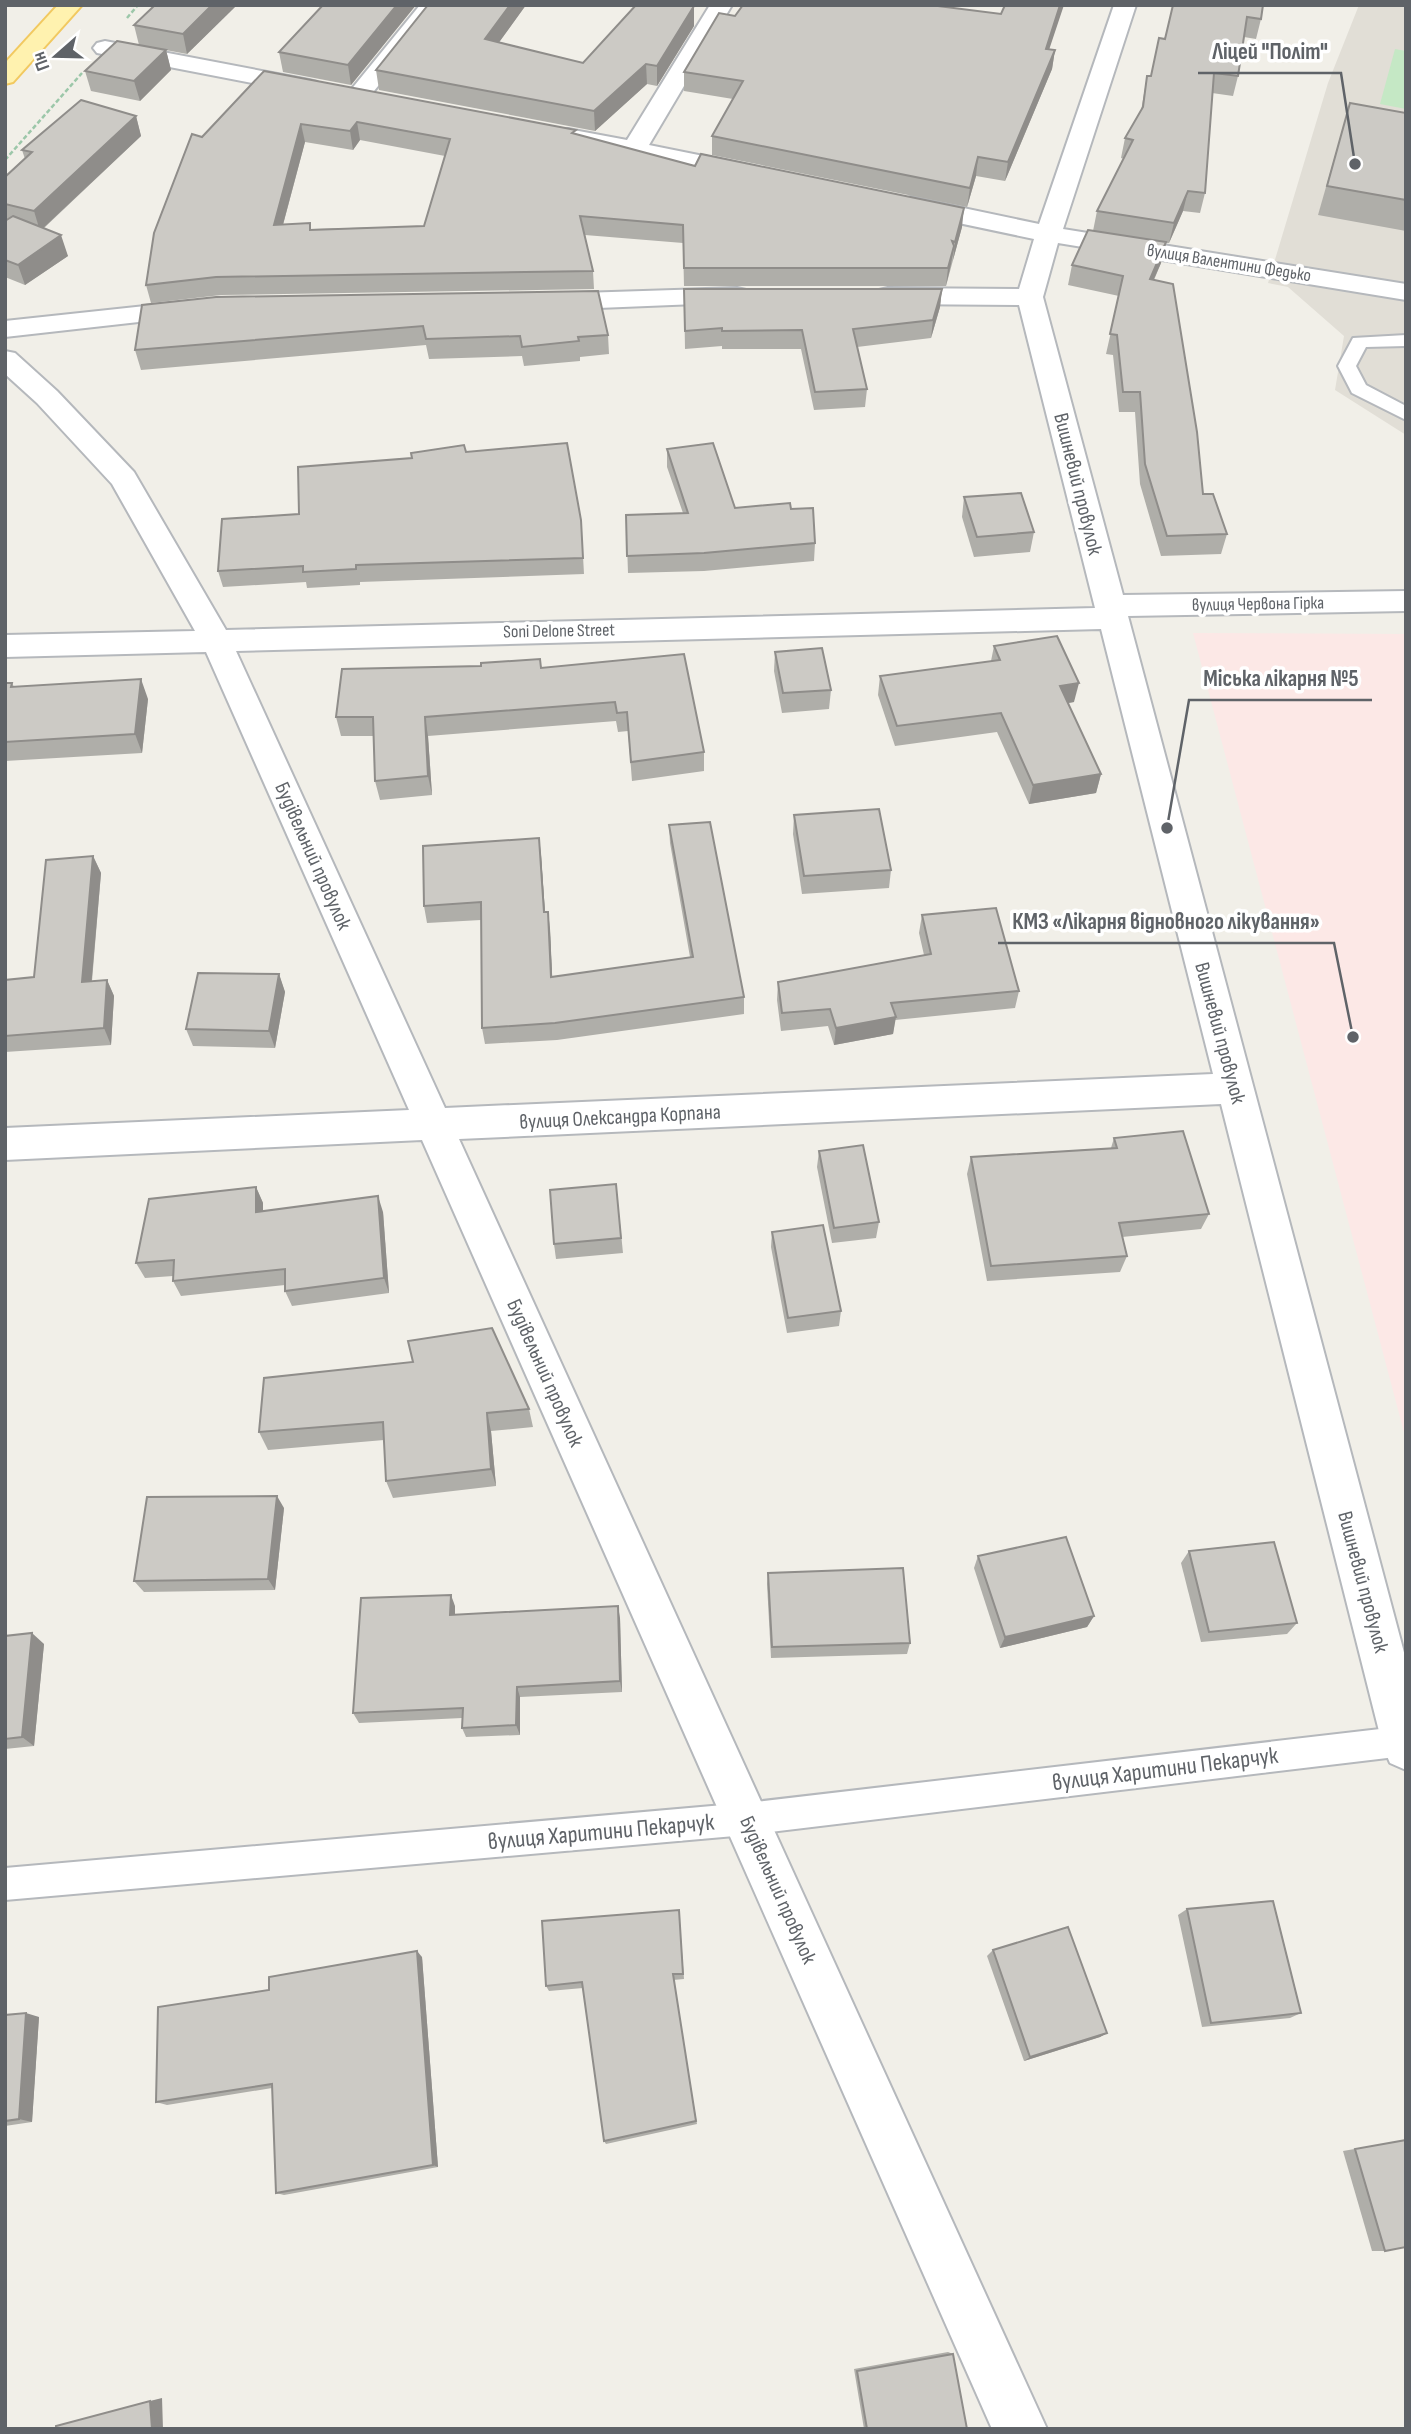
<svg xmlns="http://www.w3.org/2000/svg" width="1411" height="2434" viewBox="0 0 1411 2434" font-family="'Sofia Sans Condensed',sans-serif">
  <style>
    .education { fill: #e1ded6 }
    .medical { fill: #fce8e6 }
    .green { fill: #c5e8c5 }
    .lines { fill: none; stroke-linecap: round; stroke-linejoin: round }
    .service-casing { stroke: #b5b8bc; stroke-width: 4 }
    .minor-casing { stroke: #b5b8bc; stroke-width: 4 }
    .primary-casing { stroke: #f2c960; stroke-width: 4 }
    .path { stroke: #9cc7a9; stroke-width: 2.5; stroke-dasharray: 4.5 2.5; stroke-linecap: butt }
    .service { fill: #fff; fill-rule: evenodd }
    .minor { fill: #fff; fill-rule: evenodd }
    .primary { fill: #fff2af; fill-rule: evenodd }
    .wall { fill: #afaea9; fill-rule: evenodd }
    .shaded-wall { fill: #8f8d8a }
    .building { fill: #cccac5; stroke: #8f8d8a; stroke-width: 2; fill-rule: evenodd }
    .labels { text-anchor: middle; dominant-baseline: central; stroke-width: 7; stroke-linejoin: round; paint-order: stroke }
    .far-street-label { font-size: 18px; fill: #5f6368; stroke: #fff }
    .street-label { font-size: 21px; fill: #5f6368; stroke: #fff }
    .near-street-label { font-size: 24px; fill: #5f6368; stroke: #fff }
    .leader { fill: none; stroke: #5f6368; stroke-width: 2.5 }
    .callout-dot { fill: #5f6368; stroke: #fff; stroke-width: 2.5 }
    .callout-label { font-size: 23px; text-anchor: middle; font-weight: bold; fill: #5f6368; stroke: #fff; stroke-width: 7; stroke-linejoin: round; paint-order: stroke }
  </style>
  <rect width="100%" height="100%" fill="#f1efe8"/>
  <polygon class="education" points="1359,5 1406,5 1406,435 1335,390 1344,336 1288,287 1268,283 1328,83"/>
  <polygon class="medical" points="1193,633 1406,634 1406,1440"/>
  <polygon class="green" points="1395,49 1406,51 1406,109 1380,104"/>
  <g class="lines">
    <g class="service-casing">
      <g id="service">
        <polygon points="1406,335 1406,346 1366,347 1356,366 1366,385 1406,406 1406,420 1352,393 1338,366 1353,338"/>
        <polygon points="1406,1726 1404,1756 746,1835 5,1900 5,1868 746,1803"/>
      </g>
    </g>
    <g class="minor-casing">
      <g id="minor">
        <polygon points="420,5 443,5 366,101 350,101 346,96 350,91"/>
        <polygon points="710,5 732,5 649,145 758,167 761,172 758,177 749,179 559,141 556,136 559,131 568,129 627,140"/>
        <path d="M1114 5H1136L1063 229 1406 284V300L1058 243 1043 297 1123 595 1406 591V611L1128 616 1406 1660V1770L1390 1763 1383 1747 1221 1104 459 1139 1047 2429H992L422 1140 5 1160V1128L409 1110 206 652 5 657V635L195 631 112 484 37 403 5 374V351L15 353 57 391 134 472 226 630 1095 608 1019 305 888 304 879 302 875 296 879 290 888 288 1019 289 1034 239 911 213 902 210 898 205 902 200 911 197 1039 224ZM1101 629 1213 1074 445 1108 236 651Z"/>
        <polygon points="105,41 309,80 317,82 321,87 317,92 309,94 97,53 93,48 97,43"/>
        <polygon points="737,288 746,290 750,296 746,302 549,310 540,308 536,302 540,296 549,294"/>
        <polygon points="192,301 201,303 205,309 201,315 5,337 5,321"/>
      </g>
    </g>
    <g class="primary-casing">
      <polygon id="primary" points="58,5 82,5 13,82 5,84 5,63"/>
    </g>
    <g class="path">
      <polyline points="127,18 138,5"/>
      <polyline points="5,160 82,73"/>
    </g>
    <use href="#service" class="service"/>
    <use href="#minor" class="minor"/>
    <use href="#primary" class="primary"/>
  </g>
  <g class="wall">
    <polygon points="237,5 187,54 139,45 134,25"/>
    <polygon points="323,5 416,5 351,85 283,72 279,52"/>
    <polygon points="428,5 526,5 499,42 583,63 694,26 657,86 647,84 595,131 379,90 376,70"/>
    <polygon points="1173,5 1261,19 1256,39 1244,37 1238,76 1233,96 1212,93 1205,193 1200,213 1183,211 1169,243 1166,243 1161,263 1154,280 1203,494 1227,534 1221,554 1161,556 1140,484 1135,412 1119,412 1113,355 1106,354 1119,296 1068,285 1072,265 1093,231 1097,211 1124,159 1121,158 1125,138 1141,111 1147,76 1151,76 1165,39"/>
    <polygon points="735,16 1049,49 1055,50 1052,69 1005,181 976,176 967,207 712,155 712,136 733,99 684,91 684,72"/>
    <polygon points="166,50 171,70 140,101 91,91 85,71"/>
    <path d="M264 71 576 134 695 166 962 227 946 286H684L683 243 585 235 593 271 594 289 221 295 151 303 146 285 202 137ZM360 140 445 156 424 226 311 229 310 223 283 225 305 142 353 150Z"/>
    <polygon points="1350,103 1406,113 1406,231 1318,215"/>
    <polygon points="136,116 141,136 44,228 68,256 25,285 5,277 5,177 25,159 22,150"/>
    <polygon points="684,289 942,289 940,307 931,338 857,347 867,389 865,407 814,410 801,349 722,349 722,346 685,349"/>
    <polygon points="142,305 608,335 609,354 580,357 580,361 524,366 522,356 429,359 426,345 141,370 135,350"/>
    <polygon points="667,449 735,508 791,509 815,543 814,561 704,571 628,573 626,515 683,513 667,467"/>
    <polygon points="466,452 581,520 584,574 360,582 360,585 307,588 306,582 223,587 218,571 299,514 411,458"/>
    <polygon points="964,497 1034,532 1030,552 974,557 962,517"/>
    <polygon points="994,646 1074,702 1068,703 1101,774 1096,793 1029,804 997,732 895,746 878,695 880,676 991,661"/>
    <polygon points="775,652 831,690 829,709 782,713 774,671"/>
    <polygon points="684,654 704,752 704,771 632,781 628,731 618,732 616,721 428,736 432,795 380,800 375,781 374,736 341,736 336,717 541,668"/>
    <polygon points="5,683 12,683 14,687 148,699 142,753 5,761"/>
    <polygon points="794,815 891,870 889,888 802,894 793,834"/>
    <polygon points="669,825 744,997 744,1014 557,1040 485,1044 482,1028 481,920 427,923 424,906 541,855 545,912 550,929 552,977 690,957 670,843"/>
    <polygon points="93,856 101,873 92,981 107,980 114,996 111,1045 5,1052 5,980 34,977"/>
    <polygon points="922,915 1019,991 1015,1008 895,1020 893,1034 834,1045 828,1026 781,1031 777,1000 778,982 924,955 919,933"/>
    <polygon points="279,974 285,992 275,1048 193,1046 186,1029"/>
    <polygon points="1114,1138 1209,1214 1201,1229 1122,1237 1127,1256 1120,1272 987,1281 967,1174 971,1157 1111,1148"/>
    <polygon points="819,1151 879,1222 876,1238 832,1243 817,1167"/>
    <polygon points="616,1184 623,1253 556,1259 554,1244"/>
    <polygon points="256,1187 263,1203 263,1211 383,1212 389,1293 292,1306 285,1291 285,1285 181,1296 173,1281 173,1276 145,1278 136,1263"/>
    <polygon points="772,1232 841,1311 839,1326 787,1333 771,1247"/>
    <polygon points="529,1409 533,1427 491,1431 496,1486 393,1498 386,1481 384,1440 268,1450 259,1432"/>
    <polygon points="284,1508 275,1590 144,1592 134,1581"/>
    <polygon points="1189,1551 1297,1623 1287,1634 1201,1642 1181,1563"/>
    <polygon points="978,1556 1094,1616 1087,1627 1000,1648 974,1568"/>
    <polygon points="768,1573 910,1643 907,1654 771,1658 767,1584"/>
    <polygon points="455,1606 455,1614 620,1618 622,1692 520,1697 520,1735 466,1737 462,1728 462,1718 359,1723 353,1713"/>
    <polygon points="5,1636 44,1644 34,1746 5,1749"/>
    <polygon points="1187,1909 1301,2013 1290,2018 1202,2027 1178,1915"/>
    <polygon points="679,1910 684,1979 673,1980 697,2124 606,2144 604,2141 583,1988 549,1991 546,1986"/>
    <polygon points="993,1950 1107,2033 1100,2037 1024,2061 987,1956"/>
    <polygon points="422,1957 438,2167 284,2195 276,2193 272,2088 167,2105 156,2102 269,1990"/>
    <polygon points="5,2015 39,2017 32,2122 5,2126"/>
    <polygon points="1406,2140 1385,2251 1372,2251 1343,2151"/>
    <polygon points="948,2352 953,2354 967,2429 864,2429 854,2369"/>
  </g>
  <g class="shaded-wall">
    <polygon points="212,5 237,5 187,54 183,34"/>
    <polygon points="397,5 416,5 351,85 348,65"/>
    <polygon points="510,5 526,5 487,59 485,39"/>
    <polygon points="1060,5 1064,5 1043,68 1046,49"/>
    <polygon points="694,6 694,26 657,86 657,66"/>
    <polygon points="166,50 171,70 140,101 134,81"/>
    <polygon points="1055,50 1052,69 1005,181 1008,162"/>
    <polygon points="646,64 647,84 595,131 594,111"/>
    <polygon points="136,116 141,136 40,231 34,211"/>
    <polygon points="357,122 360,140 353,150 350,131"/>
    <polygon points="301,124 305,142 278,243 274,225"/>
    <polygon points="978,157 976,176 967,207 970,188"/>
    <polygon points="1188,191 1183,211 1169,243 1174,223"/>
    <polygon points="964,208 962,227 953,260 955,242"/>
    <polygon points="61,235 68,256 25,285 18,265"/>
    <polygon points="1166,242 1161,263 1145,299 1150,279"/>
    <polygon points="954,246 951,264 946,286 948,268"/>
    <polygon points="942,289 940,307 931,338 933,320"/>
    <polygon points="141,679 148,699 142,753 135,734"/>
    <polygon points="1079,683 1074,702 1056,705 1060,686"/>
    <polygon points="425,717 428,736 432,795 428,776"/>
    <polygon points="1101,774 1096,793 1029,804 1033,785"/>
    <polygon points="539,838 541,855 546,929 544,912"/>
    <polygon points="93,856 101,873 90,999 82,982"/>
    <polygon points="548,912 550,929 553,994 551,977"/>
    <polygon points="279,974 285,992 275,1048 269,1031"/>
    <polygon points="107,980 114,996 111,1045 104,1028"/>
    <polygon points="896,1017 893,1034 834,1045 836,1028"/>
    <polygon points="256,1187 263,1203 263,1228 256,1212"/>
    <polygon points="378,1196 383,1212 389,1293 384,1278"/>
    <polygon points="487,1413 491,1431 496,1486 491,1469"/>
    <polygon points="277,1496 284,1508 275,1590 268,1579"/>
    <polygon points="451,1595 455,1606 455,1626 450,1615"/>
    <polygon points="618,1606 620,1618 622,1692 620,1681"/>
    <polygon points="1094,1616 1087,1627 1000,1648 1005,1637"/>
    <polygon points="32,1633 44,1644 34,1746 22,1737"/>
    <polygon points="517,1687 520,1697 520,1735 516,1725"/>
    <polygon points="417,1951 422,1957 438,2167 433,2165"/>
    <polygon points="26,2013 39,2017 32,2122 19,2119"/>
    <polygon points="1107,2033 1100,2037 1024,2061 1030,2057"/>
    <polygon points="162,2398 163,2429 152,2429 150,2401"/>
  </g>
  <g class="building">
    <polygon points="155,5 212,5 183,34 134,25"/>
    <polygon points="323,5 397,5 348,65 279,52"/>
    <polygon points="428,5 510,5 485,39 583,63 636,5 694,6 657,66 646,64 594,111 376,70"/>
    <polygon points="743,5 930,5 1001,14 1005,5 1060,5 1046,49 1055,50 1008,162 978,157 970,188 712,136 743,81 684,72 719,13 735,16"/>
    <polygon points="1173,5 1263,5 1261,19 1247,17 1238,76 1214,73 1205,193 1188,191 1174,223 1097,211 1133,140 1125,138 1143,107 1147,76 1151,76 1159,38 1165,39"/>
    <polygon points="117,41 166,50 134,81 85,71"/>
    <path d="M264 71 576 130 572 133 695 166 701 154 964 208 955 242 952 241 954 246 948 268H684L683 225 580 216 593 271 216 277 146 285 154 233 192 134 202 137ZM357 122 450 139 424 226 310 230V223L274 225 301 124 350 131Z"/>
    <polygon points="81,100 136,116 34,211 5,204 5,177 32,152 22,150"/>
    <polygon points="1350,103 1406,113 1406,200 1327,186"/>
    <polygon points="13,216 61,235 18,265 5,260 5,221"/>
    <polygon points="1088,230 1166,242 1150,279 1173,284 1197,432 1203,494 1213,494 1227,534 1167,536 1145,464 1140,392 1123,392 1117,335 1110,334 1123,276 1072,265"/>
    <polygon points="684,289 942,289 933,320 853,329 867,389 815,392 802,330 722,331 722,328 685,331"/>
    <polygon points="598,291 608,335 578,337 579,341 522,347 520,336 426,339 423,326 135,350 142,305 216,297"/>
    <polygon points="567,443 581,520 583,558 356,565 356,569 303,572 303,566 218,571 222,519 299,514 298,467 412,458 411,453 464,445 466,452"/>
    <polygon points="713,443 735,508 790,503 791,509 813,508 815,543 704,553 627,556 626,515 688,513 667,449"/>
    <polygon points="1021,493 1034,532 977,537 964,497"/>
    <polygon points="1057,636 1079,683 1060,686 1101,774 1033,785 1001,713 897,726 880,676 1000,660 994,646"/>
    <polygon points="822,648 831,690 783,693 775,652"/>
    <polygon points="684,654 704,752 631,762 627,712 617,713 615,702 425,717 428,776 375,781 373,717 336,717 342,669 481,666 481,663 540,659 541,668"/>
    <polygon points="141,679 135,734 5,742 5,683 12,683 11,687"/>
    <polygon points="879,809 891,870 804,876 794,815"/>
    <polygon points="710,822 744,997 555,1023 482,1028 481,902 424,906 423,846 539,838 544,912 548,912 551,977 693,957 669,825"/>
    <polygon points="93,856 82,982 107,980 104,1028 5,1036 5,980 34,977 46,860"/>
    <polygon points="996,908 1019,991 891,1003 896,1017 836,1028 830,1009 782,1013 778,982 931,954 922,915"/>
    <polygon points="198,973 279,974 269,1031 186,1029"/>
    <polygon points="1183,1131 1209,1214 1119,1223 1127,1256 991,1266 971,1157 1117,1148 1114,1138"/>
    <polygon points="863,1145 879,1222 834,1228 819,1151"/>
    <polygon points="616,1184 621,1238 554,1244 550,1190"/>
    <polygon points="256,1187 256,1212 378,1196 384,1278 285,1291 285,1269 173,1281 174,1260 136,1263 149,1199"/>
    <polygon points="823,1225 841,1311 788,1318 772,1232"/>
    <polygon points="492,1328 529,1409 487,1413 491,1469 386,1481 383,1422 259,1432 264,1378 413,1362 408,1341"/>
    <polygon points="277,1496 268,1579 134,1581 147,1497"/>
    <polygon points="1066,1537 1094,1616 1005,1637 978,1556"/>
    <polygon points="1274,1542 1297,1623 1209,1632 1189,1551"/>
    <polygon points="903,1568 910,1643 772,1647 768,1573"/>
    <polygon points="451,1595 450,1615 618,1606 620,1681 517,1687 516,1725 462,1728 463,1708 353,1713 361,1598"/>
    <polygon points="32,1633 22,1737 5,1739 5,1636"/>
    <polygon points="1273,1901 1301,2013 1211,2023 1187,1909"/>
    <polygon points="679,1910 683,1974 673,1974 696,2121 604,2141 582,1982 546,1986 542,1921"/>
    <polygon points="1068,1927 1107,2033 1030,2057 993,1950"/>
    <polygon points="417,1951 433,2165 276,2193 272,2084 156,2102 158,2007 269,1990 269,1977"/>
    <polygon points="26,2013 19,2119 5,2121 5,2015"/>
    <polygon points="1406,2140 1406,2247 1385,2251 1355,2149"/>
    <polygon points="953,2354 967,2429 867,2429 857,2371"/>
    <polygon points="150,2401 152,2429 56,2429 56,2426"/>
  </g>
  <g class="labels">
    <g class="far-street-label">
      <text transform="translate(1229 263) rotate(9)">вулиця Валентини Федько</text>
      <text transform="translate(1258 604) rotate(-1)">вулиця Червона Гірка</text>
      <text transform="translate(559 631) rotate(-1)">Soni Delone Street</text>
    </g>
    <g class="street-label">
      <text transform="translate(1078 484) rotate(76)">Вишневий провулок</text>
      <text transform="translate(313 856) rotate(66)">Будівельний провулок</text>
      <text transform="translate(1220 1033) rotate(75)">Вишневий провулок</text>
      <text transform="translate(620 1117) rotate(-3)">вулиця Олександра Корпана</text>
      <text transform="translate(545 1373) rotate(66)">Будівельний провулок</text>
      <text transform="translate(1363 1582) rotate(75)">Вишневий провулок</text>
      <text transform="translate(778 1890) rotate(66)">Будівельний провулок</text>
    </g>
    <g class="near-street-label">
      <text transform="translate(1165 1769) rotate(-7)">вулиця Харитини Пекарчук</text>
      <text transform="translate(601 1832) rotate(-5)">вулиця Харитини Пекарчук</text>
    </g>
  </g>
  <path class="leader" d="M1355 164L1341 73H1198M1167 828L1189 700H1372M1353 1037L1334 943H998"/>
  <g class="callout-dot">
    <circle cx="1355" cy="164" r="7"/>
    <circle cx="1167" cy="828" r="7"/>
    <circle cx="1353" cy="1037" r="7"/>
  </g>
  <g class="callout-label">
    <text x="1270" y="59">Ліцей "Політ"</text>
    <text x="1281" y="686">Міська лікарня №5</text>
    <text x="1166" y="929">КМЗ «Лікарня відновного лікування»</text>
  </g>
  <rect width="1411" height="2434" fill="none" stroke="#5f6368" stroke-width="14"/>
  <g transform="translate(56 56) rotate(250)" stroke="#ffffff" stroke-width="5" paint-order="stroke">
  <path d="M0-5L12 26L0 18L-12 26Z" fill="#5f6368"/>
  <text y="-10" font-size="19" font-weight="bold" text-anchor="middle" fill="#5f6368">Пн</text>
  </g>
</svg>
